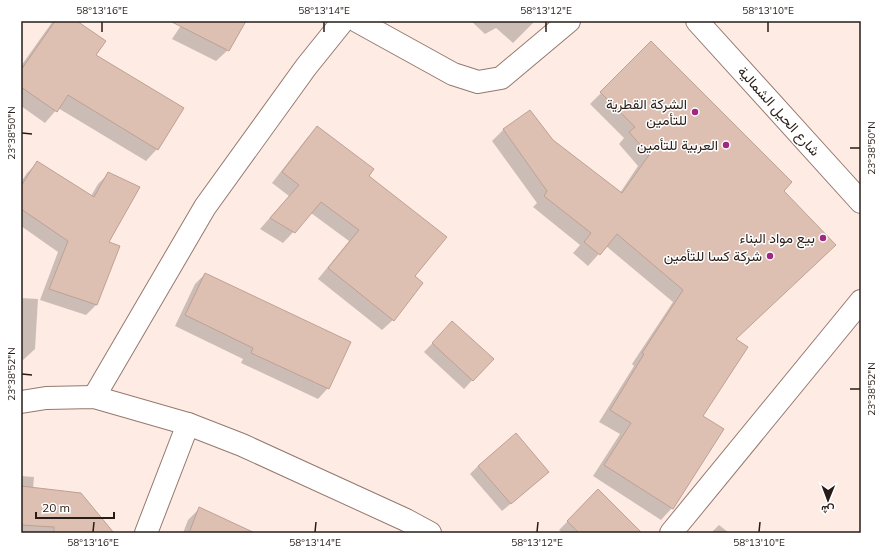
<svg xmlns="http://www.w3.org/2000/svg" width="882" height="554" viewBox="0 0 882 554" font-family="Mulish,Vazirmatn,sans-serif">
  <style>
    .shadow { fill: #0003 }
    .building { fill: #dec0b3; stroke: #bea194 }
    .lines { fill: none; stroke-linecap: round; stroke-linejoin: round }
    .minor-casing { stroke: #95796e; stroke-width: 24 }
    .tertiary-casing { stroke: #95796e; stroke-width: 24 }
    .minor { stroke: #fff; stroke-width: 22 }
    .tertiary { stroke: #fff; stroke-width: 22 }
    .ticks { fill: none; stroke: #271c17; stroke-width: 1.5 }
    .poi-dot { fill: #9e2882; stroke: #fff; stroke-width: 1.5 }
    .labels { text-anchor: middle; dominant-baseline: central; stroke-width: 3; stroke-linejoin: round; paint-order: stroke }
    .poi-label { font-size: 14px; fill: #271c17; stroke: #fff; text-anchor: end }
    .street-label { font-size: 14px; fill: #271c17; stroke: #fff }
    .neatline { fill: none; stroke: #271c17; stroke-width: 1.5 }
    .ticks-label { font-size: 10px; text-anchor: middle; fill: #271c17 }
  </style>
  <rect width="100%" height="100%" fill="#feece4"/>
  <g class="shadow">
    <polygon points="53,21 75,21 95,55 157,149 146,161 58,108 45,123 21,106 21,66"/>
    <polygon points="184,21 245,21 228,50 216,61 172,39"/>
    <polygon points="471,21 535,21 513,43 496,28 485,34"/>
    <polygon points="651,43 782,191 735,339 701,416 672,508 661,520 593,476 620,434 599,422 634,366 632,364 673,302 606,246 588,266 573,253 580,245 533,207 537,203 492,141 503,130 529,111 553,140 620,193 638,166 619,144 624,138 590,104"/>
    <polygon points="317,127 368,176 413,277 393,320 382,330 318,279 349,241 311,213 283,243 260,229 289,196 272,183 307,138"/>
    <polygon points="37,163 91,196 98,184 108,174 107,242 97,304 86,315 40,300 58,252 21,226 21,182 27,173"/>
    <polygon points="205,274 328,388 318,399 241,363 243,359 175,326 195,284"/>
    <polygon points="21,298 38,299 35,349 23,360 21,360"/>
    <polygon points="444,331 492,359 464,389 424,352"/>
    <polygon points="478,466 539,480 502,511 470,474"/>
    <polygon points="21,476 34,477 33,489 108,533 21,533"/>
    <polygon points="598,491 640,533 563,533 559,530"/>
    <polygon points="200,508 252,533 183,533 188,520"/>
    <polygon points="719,525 729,533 711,533"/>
  </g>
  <g class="building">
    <polygon points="55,21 77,21 106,41 96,55 184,108 158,150 68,95 57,112 21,87 21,70"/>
    <polygon points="170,21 246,21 229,51"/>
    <polygon points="651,41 792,182 784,191 836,245 736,339 748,347 703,416 724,429 673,509 604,465 631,423 610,410 644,354 642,353 683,290 617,234 600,255 584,242 591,233 544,196 547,191 503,129 530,110 553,140 622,193 649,155 629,132 635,127 600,92"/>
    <polygon points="317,126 374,169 369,176 447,237 415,276 423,283 394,321 328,268 359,230 321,202 295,233 270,218 299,185 282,172"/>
    <polygon points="37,161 94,197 108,172 140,187 109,242 120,246 97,305 49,289 68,241 21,209 21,186"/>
    <polygon points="205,273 351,342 329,389 251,353 253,348 185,315"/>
    <polygon points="452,321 494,359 473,381 432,343"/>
    <polygon points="516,433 549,472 511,504 478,466"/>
    <polygon points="21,486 81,493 114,533 54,533 54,527 21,525"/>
    <polygon points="598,489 642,533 579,533 567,521"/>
    <polygon points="199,507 255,533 189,533"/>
  </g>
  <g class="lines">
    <g class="minor-casing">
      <g id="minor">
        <polyline points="357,21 453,74 478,82 501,78 569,21"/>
        <polyline points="94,397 205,207 306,67 343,21"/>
        <polyline points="146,533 188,424"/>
        <polyline points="671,533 861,301"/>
      </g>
    </g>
    <g class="tertiary-casing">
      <g id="tertiary">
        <polyline points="697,21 861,202"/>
        <polyline points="21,402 46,398 94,397 188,424 242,445 406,520 430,533"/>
      </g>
    </g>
    <use href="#minor" class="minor"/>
    <use href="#tertiary" class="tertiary"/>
  </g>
  <path class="ticks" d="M102 32V22M324 32V22M546 32V22M768 32V22M22 133 32 134M850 148H860M22 374 32 375M850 389H860M93 532 94 522M315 532 316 522M537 532 538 522M759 532 760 522"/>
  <g class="poi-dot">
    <circle cx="695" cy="112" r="4"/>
    <circle cx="726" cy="145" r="4"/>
    <circle cx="823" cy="238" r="4"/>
    <circle cx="770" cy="256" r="4"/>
  </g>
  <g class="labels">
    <g class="poi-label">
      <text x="687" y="104">الشركة القطرية<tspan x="687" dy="16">للتأمين</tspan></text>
      <text x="718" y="145">العربية للتأمين</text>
      <text x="815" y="238">بيع مواد البناء</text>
      <text x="762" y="256">شركة كسا للتأمين</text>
    </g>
    <g class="street-label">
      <text transform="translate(779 111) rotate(48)">شارع الحيل الشمالية</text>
    </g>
  </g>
  <rect width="882" height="554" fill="none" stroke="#ffffff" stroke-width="44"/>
  <g transform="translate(828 500) rotate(181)" stroke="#ffffff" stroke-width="3" paint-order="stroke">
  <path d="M0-3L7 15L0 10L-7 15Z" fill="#271c17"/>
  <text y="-6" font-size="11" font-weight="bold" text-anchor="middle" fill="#271c17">ش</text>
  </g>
  <path d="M36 512v6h78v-6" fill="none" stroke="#271c17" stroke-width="2"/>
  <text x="42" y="512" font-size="12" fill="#271c17" stroke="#ffffff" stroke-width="3" paint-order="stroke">20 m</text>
  <rect x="22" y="22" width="838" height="510" class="neatline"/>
  <g class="ticks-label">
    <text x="102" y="14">58°13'16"E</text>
    <text x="324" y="14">58°13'14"E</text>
    <text x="546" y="14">58°13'12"E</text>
    <text x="768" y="14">58°13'10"E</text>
    <text transform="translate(11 133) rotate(-90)" y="4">23°38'50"N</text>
    <text transform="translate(871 148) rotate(-90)" y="4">23°38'50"N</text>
    <text transform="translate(11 374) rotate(-90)" y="4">23°38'52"N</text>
    <text transform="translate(871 389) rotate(-90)" y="4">23°38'52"N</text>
    <text x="93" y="546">58°13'16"E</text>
    <text x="315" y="546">58°13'14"E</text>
    <text x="537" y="546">58°13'12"E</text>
    <text x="759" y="546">58°13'10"E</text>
  </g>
</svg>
